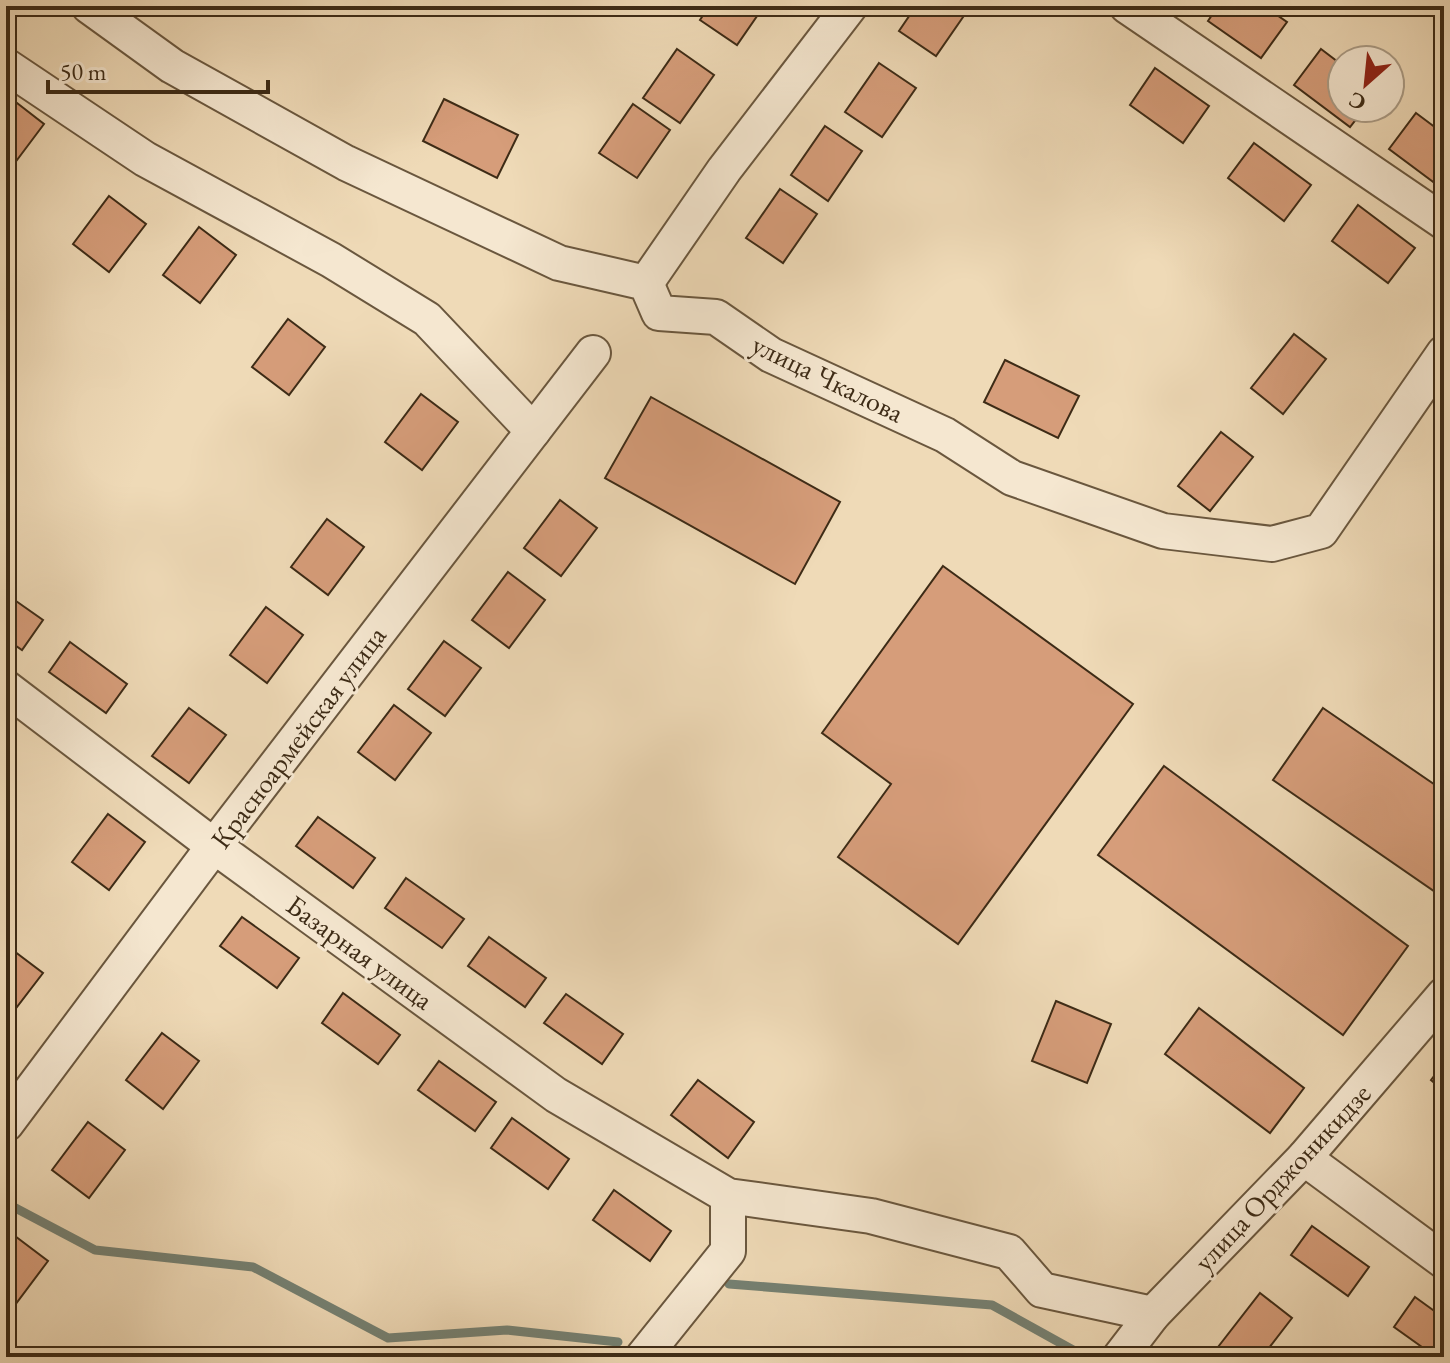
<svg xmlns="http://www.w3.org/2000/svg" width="1450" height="1363" viewBox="0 0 1450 1363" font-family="'EB Garamond',serif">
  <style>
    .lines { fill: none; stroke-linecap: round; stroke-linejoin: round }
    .stream { stroke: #758173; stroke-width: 9 }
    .building { fill: #d69d7a; stroke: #3d2b16; stroke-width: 2 }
    .minor-casing { stroke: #6a573e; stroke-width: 38 }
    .minor { stroke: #f5e7d0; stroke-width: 34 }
    .labels { text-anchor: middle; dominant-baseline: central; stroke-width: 6; stroke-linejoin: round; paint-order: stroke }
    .street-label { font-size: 28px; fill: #3d2b16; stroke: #f5e7d0 }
  </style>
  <rect width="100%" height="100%" fill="#efdab7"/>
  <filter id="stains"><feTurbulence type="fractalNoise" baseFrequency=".0025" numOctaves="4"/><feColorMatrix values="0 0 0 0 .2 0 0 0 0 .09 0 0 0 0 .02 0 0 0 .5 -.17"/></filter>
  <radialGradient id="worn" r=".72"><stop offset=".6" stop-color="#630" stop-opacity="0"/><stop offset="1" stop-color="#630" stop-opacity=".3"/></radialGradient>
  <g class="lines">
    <g class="stream">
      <polyline points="6,1203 95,1250 253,1267 388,1338 507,1330 618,1342"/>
      <polyline points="729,1284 992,1305 1082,1355"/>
    </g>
  </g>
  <g class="building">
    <polygon points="709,6 764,6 737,45 700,20"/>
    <polygon points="916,6 970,7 936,56 899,31"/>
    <polygon points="1218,6 1264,6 1287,22 1261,58 1208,21"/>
    <polygon points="677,49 714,75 680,123 643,98"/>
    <polygon points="1321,49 1342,65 1342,108 1365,108 1350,127 1294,85"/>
    <polygon points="879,63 916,88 882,137 845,112"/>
    <polygon points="1155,68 1209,106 1183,143 1130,105"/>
    <polygon points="8,96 44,124 8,172 6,170"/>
    <polygon points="444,99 518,135 497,178 423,141"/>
    <polygon points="633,104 670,130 637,178 599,153"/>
    <polygon points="1416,113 1444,134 1444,190 1389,149"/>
    <polygon points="825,126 862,151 828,201 791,175"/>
    <polygon points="1254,143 1311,185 1284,221 1228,178"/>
    <polygon points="780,189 817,214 783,263 746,238"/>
    <polygon points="109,196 146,224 109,272 73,244"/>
    <polygon points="1358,205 1415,248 1388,283 1332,241"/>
    <polygon points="199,227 236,255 200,303 163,275"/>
    <polygon points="288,319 325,347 289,395 252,367"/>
    <polygon points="1294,334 1326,359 1283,414 1251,388"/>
    <polygon points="1005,360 1079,396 1058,438 984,402"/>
    <polygon points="421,394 458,422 422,470 385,442"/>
    <polygon points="651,397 840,502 795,584 605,478"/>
    <polygon points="1221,432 1253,457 1210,511 1178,486"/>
    <polygon points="560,500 597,528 561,576 524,548"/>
    <polygon points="327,519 364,547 328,595 291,567"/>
    <polygon points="943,566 1133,704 958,944 838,857 891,784 822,733"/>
    <polygon points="508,572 545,600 509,648 472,620"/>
    <polygon points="6,594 43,620 22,650 6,639"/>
    <polygon points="266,607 303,635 267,683 230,655"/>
    <polygon points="444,641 481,668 445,716 408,689"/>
    <polygon points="70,642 127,684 106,713 49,672"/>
    <polygon points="394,705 431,733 395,780 358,752"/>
    <polygon points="189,708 226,735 189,783 152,756"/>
    <polygon points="1323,708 1444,791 1444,898 1273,780"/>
    <polygon points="1164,766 1408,946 1343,1035 1098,855"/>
    <polygon points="108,814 145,842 109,890 72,862"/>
    <polygon points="318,817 375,858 353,888 296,846"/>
    <polygon points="406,878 464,919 442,948 385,908"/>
    <polygon points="242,917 299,958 277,988 220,946"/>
    <polygon points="489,937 546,978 525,1007 468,966"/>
    <polygon points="6,945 43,973 7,1020 6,1020"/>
    <polygon points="343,993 400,1035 378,1064 322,1023"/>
    <polygon points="566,994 623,1034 602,1064 544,1023"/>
    <polygon points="1056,1001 1111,1024 1087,1083 1032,1061"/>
    <polygon points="1199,1008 1304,1088 1270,1133 1165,1054"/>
    <polygon points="162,1033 199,1061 163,1109 126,1080"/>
    <polygon points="439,1061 496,1102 475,1131 418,1090"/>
    <polygon points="1444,1063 1444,1091 1431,1080"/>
    <polygon points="698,1080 754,1122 728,1158 671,1115"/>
    <polygon points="512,1118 569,1159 548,1189 491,1148"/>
    <polygon points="88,1122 125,1150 89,1198 52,1170"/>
    <polygon points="614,1190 671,1231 650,1261 593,1220"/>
    <polygon points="1312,1226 1369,1267 1348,1296 1291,1255"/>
    <polygon points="11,1233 48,1261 12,1309 6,1304 6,1240"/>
    <polygon points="1260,1293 1292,1318 1262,1357 1230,1357 1218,1347"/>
    <polygon points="1415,1297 1444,1318 1444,1357 1436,1357 1394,1327"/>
  </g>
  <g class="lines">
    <g class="minor-casing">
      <g id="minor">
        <polyline points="89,6 172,66 346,163 559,263 646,283 659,313 716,317 771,355 945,435 1012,478 1163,531 1272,544 1321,531 1444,353"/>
        <polyline points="1127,6 1444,222"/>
        <polyline points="6,66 145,159 331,260 427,319 533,431"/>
        <polyline points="646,283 724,170 850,6"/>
        <polyline points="6,688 214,846 556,1095 728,1196 871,1216 1009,1252 1042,1290 1153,1314"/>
        <polyline points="6,1124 214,846 593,353"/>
        <polyline points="1304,1158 1444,1261"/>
        <polyline points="643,1357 728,1251 728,1196"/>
        <polyline points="1120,1357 1153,1314 1304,1158 1444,995"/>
      </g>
    </g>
    <use href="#minor" class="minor"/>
  </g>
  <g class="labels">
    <g class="street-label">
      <text transform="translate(828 378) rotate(26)">улица Чкалова</text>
      <text transform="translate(298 737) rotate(-53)">Красноармейская улица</text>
      <text transform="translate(360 952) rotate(36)">Базарная улица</text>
      <text transform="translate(1282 1177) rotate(-47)">улица Орджоникидзе</text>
    </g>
  </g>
  <rect width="1450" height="1363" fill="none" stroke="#efdab7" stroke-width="32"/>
  <rect x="8" y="8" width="1434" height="1347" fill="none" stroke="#3d2b16" stroke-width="4"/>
  <rect x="16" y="16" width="1418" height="1331" fill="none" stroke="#3d2b16" stroke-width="2"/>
  <g transform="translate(1366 84) rotate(207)"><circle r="38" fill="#f5e7d0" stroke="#ab9c86" stroke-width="2"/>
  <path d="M0-6L14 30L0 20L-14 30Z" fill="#8f2418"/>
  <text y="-12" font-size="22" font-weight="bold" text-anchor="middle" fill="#3d2b16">С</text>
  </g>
  <path d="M48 80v12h220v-12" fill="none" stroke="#3d2b16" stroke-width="4"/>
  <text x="60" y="80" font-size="24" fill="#3d2b16" stroke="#f5e7d0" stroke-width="6" paint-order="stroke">50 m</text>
  <rect width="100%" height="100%" filter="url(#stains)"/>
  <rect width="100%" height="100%" fill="url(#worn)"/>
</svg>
